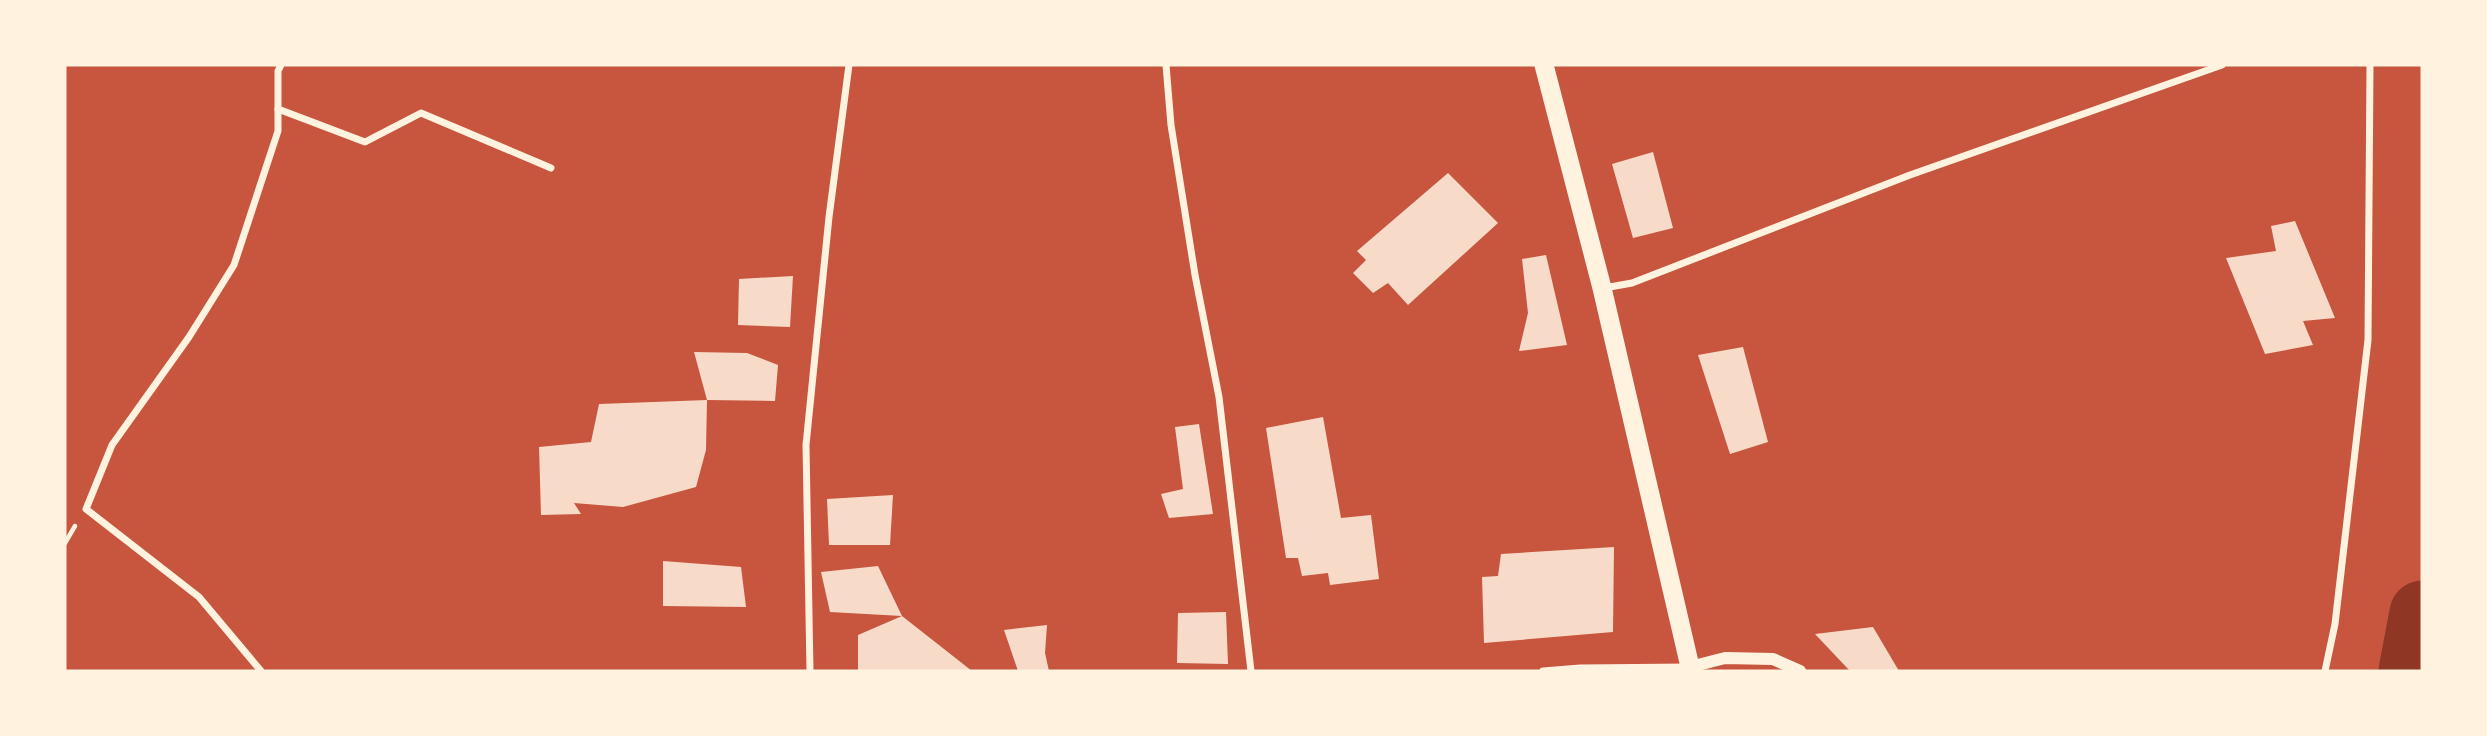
<svg xmlns="http://www.w3.org/2000/svg" width="2487" height="736" viewBox="0 0 2487 736" font-family="'Source Serif 4',serif">
  <style>
    .lines { fill: none; stroke-linecap: round; stroke-linejoin: round }
    .river { stroke: #8f3625; stroke-width: 65 }
    .building { fill: #f7dbc8 }
    .path { stroke: #fff3e0; stroke-width: 4.5 }
    .minor { stroke: #fff3e0; stroke-width: 7 }
    .tertiary { stroke: #fff3e0; stroke-width: 12 }
    .trunk { stroke: #fff3e0; stroke-width: 19 }
  </style>
  <rect width="100%" height="100%" fill="#c8553d"/>
  <g class="lines">
    <polyline class="river" points="2411,671 2422,613"/>
  </g>
  <g class="building">
    <polygon points="1653,152 1673,228 1633,238 1612,164"/>
    <polygon points="1448,173 1498,223 1408,305 1388,283 1373,293 1353,273 1366,260 1357,251"/>
    <polygon points="2295,221 2335,318 2303,321 2313,345 2265,354 2226,258 2276,251 2271,226"/>
    <polygon points="1546,255 1567,345 1519,351 1528,313 1522,259"/>
    <polygon points="793,276 790,327 738,325 739,279"/>
    <polygon points="1743,347 1768,442 1730,454 1698,355"/>
    <polygon points="694,352 747,353 778,365 775,401 707,400"/>
    <polygon points="707,400 706,450 696,487 623,507 574,503 581,514 541,515 539,447 591,442 599,404"/>
    <polygon points="1323,417 1341,518 1371,515 1379,579 1330,585 1328,573 1302,576 1298,558 1286,558 1266,428"/>
    <polygon points="1199,424 1213,514 1169,518 1161,494 1183,489 1175,427"/>
    <polygon points="893,495 890,545 829,545 827,499"/>
    <polygon points="1614,547 1613,632 1484,643 1482,577 1498,576 1501,554"/>
    <polygon points="663,561 741,567 746,607 663,606"/>
    <polygon points="878,566 902,616 972,671 858,671 858,635 902,616 830,612 821,572"/>
    <polygon points="1226,612 1228,664 1177,663 1178,613"/>
    <polygon points="1047,625 1045,653 1049,671 1018,671 1004,630"/>
    <polygon points="1873,627 1899,671 1850,671 1815,634"/>
  </g>
  <g class="lines">
    <polyline class="path" points="65,543 75,526"/>
    <g class="minor">
      <polyline points="1166,65 1171,125 1195,275 1219,397 1251,671"/>
      <polyline points="278,109 365,142 421,113 551,168"/>
      <polyline points="1604,288 1632,283 1910,175 2222,65"/>
      <polyline points="261,671 199,597 86,509 112,445 189,337 234,265 278,131 278,71 281,65"/>
      <polyline points="810,671 806,445 829,217 849,65"/>
      <polyline points="1543,671 1580,668 1689,667"/>
      <polyline points="2325,671 2335,624 2368,340 2370,65"/>
    </g>
    <polyline class="tertiary" points="1690,667 1725,658 1773,659 1800,671"/>
    <polyline class="trunk" points="1544,65 1602,288 1691,671"/>
  </g>
  <rect width="2487" height="736" fill="none" stroke="#fff3e0" stroke-width="133"/>
</svg>
